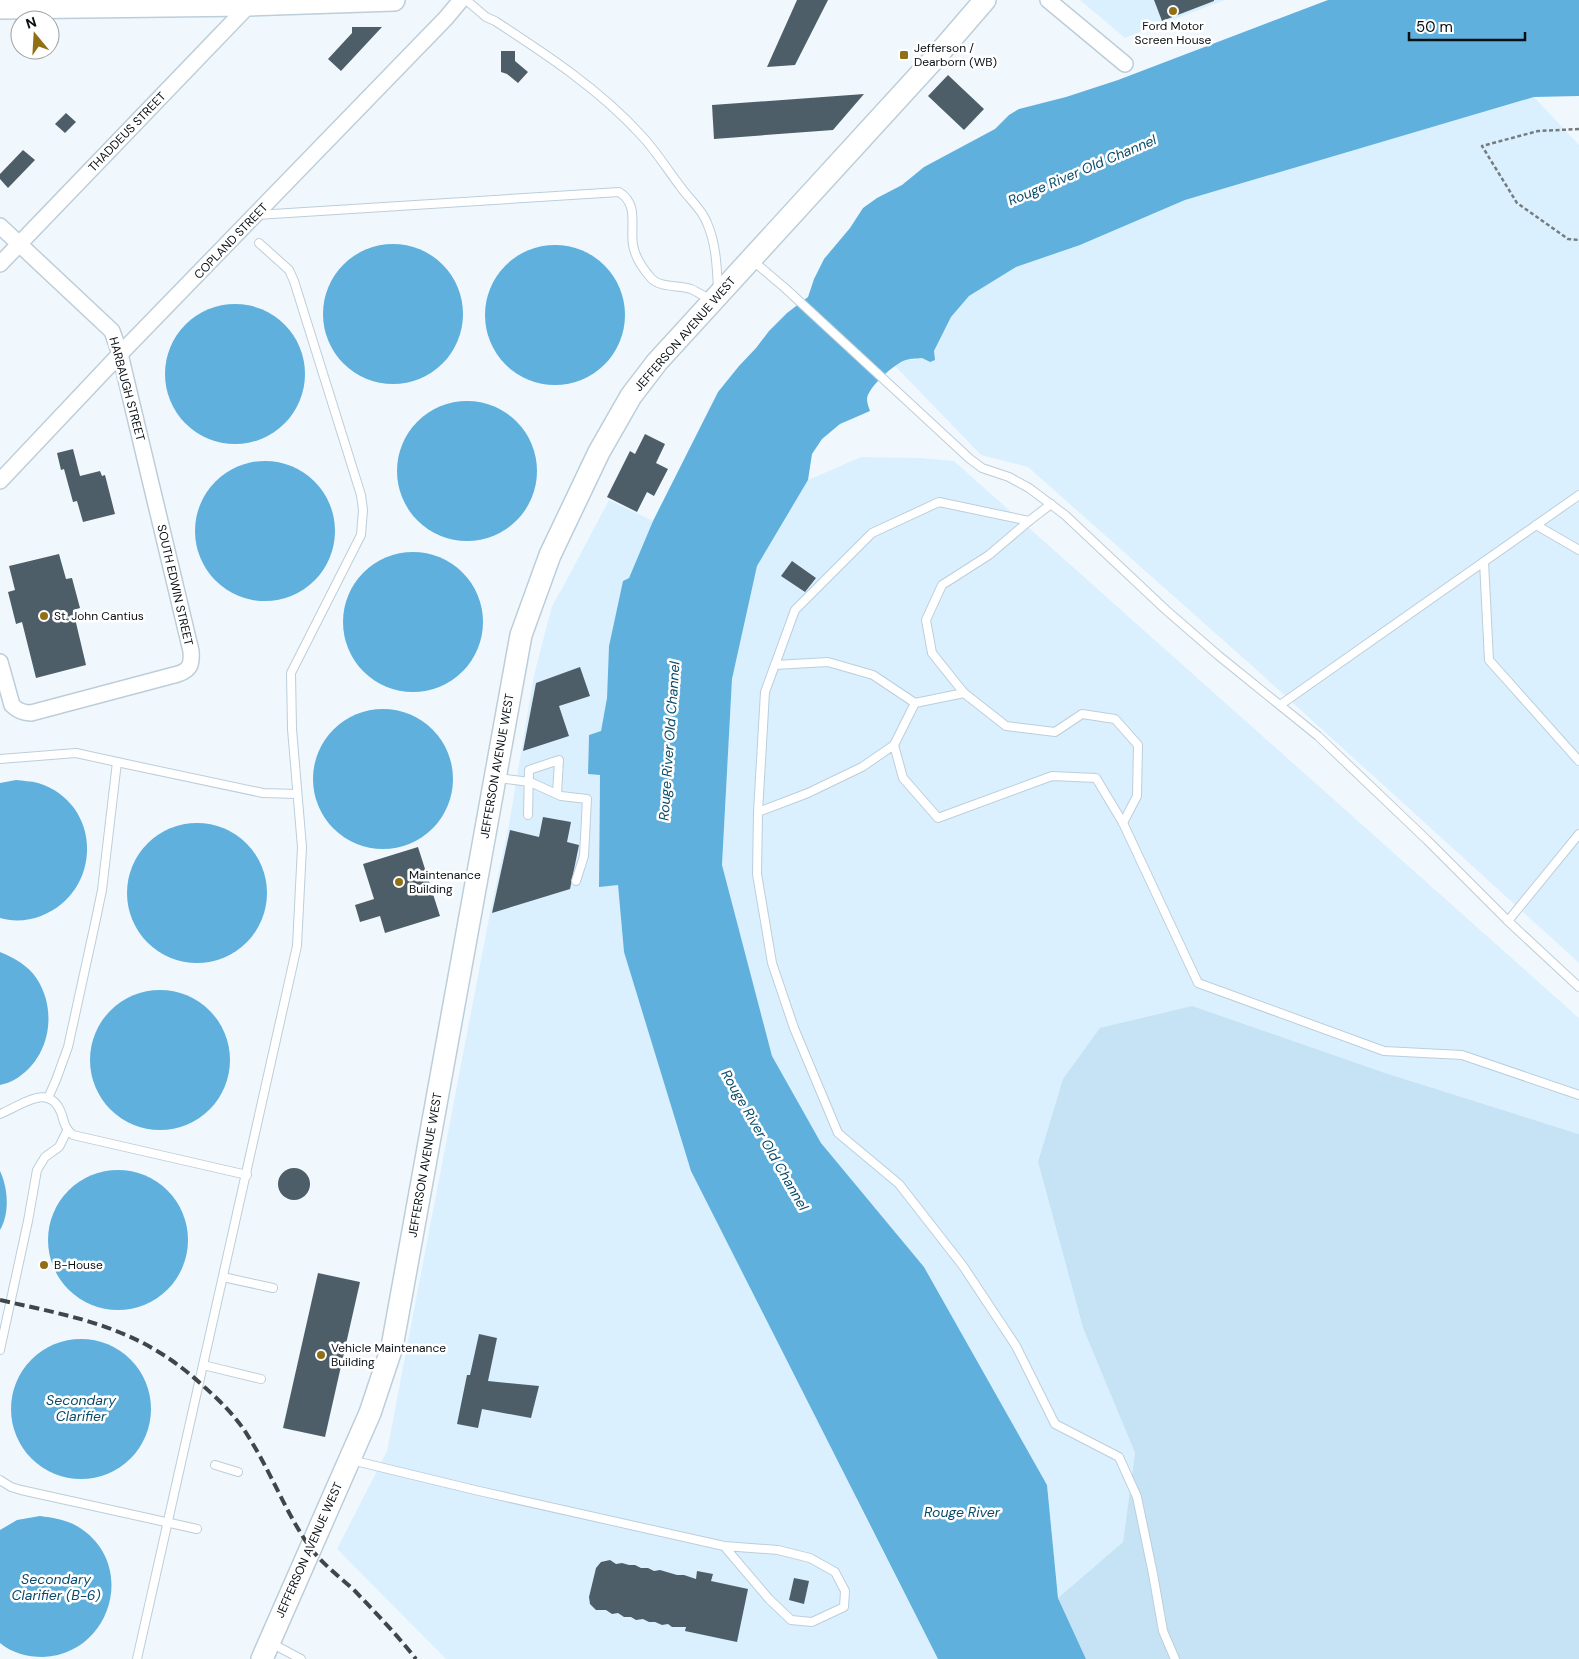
<svg xmlns="http://www.w3.org/2000/svg" width="1579" height="1659" viewBox="0 0 1579 1659" font-family="'DM Sans',sans-serif">
  <style>
    .built { fill: #dbf0fe }
    .green { fill: #c6e3f5 }
    .water { fill: #60b0de }
    .building { fill: #4d5e68 }
    .lines { fill: none; stroke-linecap: round; stroke-linejoin: round }
    .lane-casing { stroke: #bcceda; stroke-width: 10 }
    .street-casing { stroke: #bcceda; stroke-width: 18 }
    .secondary-casing { stroke: #bcceda; stroke-width: 24 }
    .path { stroke: #757c80; stroke-width: 2.5; stroke-dasharray: 4 2.5; stroke-linecap: butt }
    .lane { stroke: #fff; stroke-width: 8 }
    .street { stroke: #fff; stroke-width: 15 }
    .secondary { stroke: #fff; stroke-width: 21 }
    .rail { stroke: #40474b; stroke-width: 4; stroke-dasharray: 10 5; stroke-linecap: butt }
    .poi-dot { fill: #916f15; stroke: #fff; stroke-width: 2 }
    .labels { text-anchor: middle; dominant-baseline: central; stroke-width: 5; stroke-linejoin: round; paint-order: stroke }
    .poi-label { font-size: 12px; fill: #080f13; stroke: #fff; text-anchor: start }
    .street-label { font-size: 12px; fill: #080f13; stroke: #fff }
    .water-label { font-size: 14px; font-style: italic; fill: #094b6a; stroke: #fff }
  </style>
  <rect width="100%" height="100%" fill="#f1f8fd"/>
  <g class="built">
    <polygon points="1080,0 1225,0 1125,38"/>
    <polygon points="1534,97 1579,145 1579,963 1250,664 1028,467 981,455 895,366 908,359 914,360 922,358 929,362 951,317 969,296 1016,267 1080,245 1185,200"/>
    <polygon points="861,457 921,458 954,461 1579,1018 1579,1134 1382,1072 1038,1162 1083,1328 1135,1453 1123,1542 1058,1598 1047,1485 924,1267 821,1143 772,1056 722,865 732,679 757,565 808,480"/>
    <polygon points="609,500 653,521 629,578 623,581 609,646 607,698 601,731 589,735 588,774 600,774 599,886 618,885 624,952 857,1500 938,1659 446,1659 337,1549 387,1451 489,918 509,824 534,675 552,606 565,583"/>
  </g>
  <polygon class="green" points="1192,1006 1382,1072 1579,1134 1579,1659 1086,1659 1058,1598 1123,1542 1135,1453 1083,1328 1038,1162 1063,1079 1100,1028"/>
  <g class="water">
    <path d="M1328 0H1579V96L1534 97 1185 200 1080 245 1016 267 969 296 951 317 934 351 935 360 930 362 922 358C916 359 911 358 906 360 895 363 868 387 867 399 867 403 869 408 870 411L840 424 822 439 812 454 808 480 757 566 732 679 722 865 772 1056 821 1143 924 1267 1047 1485 1058 1598 1086 1659H938L691 1171 624 952 618 885 599 887 600 775 588 774 589 735 601 731 607 698 609 646 623 581 629 578 653 521 718 392 739 366 756 348 769 331 787 313 808 297 814 279 824 259 850 228 863 208 877 198 902 185 924 167 995 129 1009 115 1019 109 1066 97 1118 80Z"/>
    <circle cx="393" cy="314" r="70"/>
    <circle cx="555" cy="315" r="70"/>
    <circle cx="235" cy="374" r="70"/>
    <circle cx="467" cy="471" r="70"/>
    <circle cx="265" cy="531" r="70"/>
    <circle cx="413" cy="622" r="70"/>
    <circle cx="383" cy="779" r="70"/>
    <path d="M16 780C23 781 31 781 38 783 103 803 103 892 41 916 28 921 13 922 0 918V783Z"/>
    <circle cx="197" cy="893" r="70"/>
    <path d="M0 952C14 958 28 965 37 979 58 1012 50 1059 14 1080 10 1082 5 1084 0 1085Z"/>
    <circle cx="160" cy="1060" r="70"/>
    <circle cx="118" cy="1240" r="70"/>
    <path d="M0 1171C8 1188 10 1213 0 1230Z"/>
    <circle cx="81" cy="1409" r="70"/>
    <path d="M40 1516C55 1518 70 1520 83 1530 137 1569 109 1655 43 1657 27 1657 12 1653 0 1643V1530L17 1520Z"/>
  </g>
  <g class="building">
    <polygon points="797,0 828,0 795,65 767,67"/>
    <polygon points="1154,0 1214,0 1214,1 1162,21"/>
    <polygon points="352,27 382,27 341,71 328,59 352,33"/>
    <polygon points="501,51 515,51 515,61 528,72 518,83 507,74 501,72"/>
    <polygon points="948,75 984,109 964,130 928,96"/>
    <polygon points="864,94 833,130 714,139 712,105"/>
    <polygon points="66,113 76,122 65,133 55,124"/>
    <polygon points="23,150 35,160 8,188 0,179 0,174"/>
    <polygon points="645,434 665,444 656,463 668,469 654,496 647,492 637,512 607,497 630,451 635,454"/>
    <polygon points="73,449 80,476 100,471 102,476 105,475 115,514 83,522 77,501 73,502 64,469 61,470 57,453"/>
    <polygon points="59,554 66,579 72,578 80,608 73,610 86,665 36,678 22,622 16,624 8,592 15,590 9,566"/>
    <polygon points="792,561 816,578 805,592 781,576"/>
    <polygon points="580,667 590,696 559,706 569,736 523,751 536,683"/>
    <polygon points="543,817 571,822 567,842 579,845 570,889 492,913 510,830 539,837"/>
    <polygon points="418,847 440,916 385,933 380,916 360,922 355,905 374,899 363,864"/>
    <circle cx="294" cy="1184" r="16"/>
    <polygon points="318,1273 360,1282 325,1437 283,1428"/>
    <polygon points="479,1334 497,1338 488,1381 539,1386 531,1418 482,1409 478,1428 457,1424 467,1375 470,1375"/>
    <polygon points="610,1560 616,1564 622,1563 629,1565 635,1565 641,1568 648,1568 654,1571 660,1570 677,1575 684,1575 696,1579 697,1571 713,1574 711,1581 748,1589 737,1642 685,1631 686,1627 672,1627 668,1624 662,1625 655,1622 649,1622 643,1619 636,1620 631,1617 624,1617 618,1613 612,1614 606,1610 596,1610 590,1604 589,1597 596,1568 601,1562"/>
    <polygon points="794,1578 809,1581 804,1604 789,1600"/>
  </g>
  <g class="lines">
    <g class="lane-casing">
      <g id="lane">
        <path d="M466 0 486 17 495 21C547 55 599 89 641 135 656 151 667 169 680 186 688 198 702 209 707 223 716 243 717 267 718 290"/>
        <path d="M257 215 619 192C639 204 630 226 633 245 635 257 643 269 651 278 660 288 679 285 691 289 698 292 705 297 711 300"/>
        <polyline points="752,260 785,288 970,459 982,468 1009,477 1029,488 1065,515 1166,610 1219,656 1318,736 1427,840 1508,921 1579,987"/>
        <polyline points="1536,525 1579,550"/>
        <polyline points="1484,562 1489,660 1579,761"/>
        <polyline points="775,665 828,662 873,675 915,703"/>
        <polyline points="964,693 932,653 926,620 942,585 989,555 1029,521"/>
        <polyline points="1280,705 1579,495"/>
        <polyline points="894,745 915,703 964,693 1006,726 1055,732 1082,714 1115,719 1138,745 1137,796 1123,823"/>
        <polyline points="0,759 76,753 117,762"/>
        <polyline points="497,778 530,782 561,796 587,799 584,856 576,881"/>
        <polyline points="758,812 765,692 795,610 872,533 939,502 1029,521 1051,504"/>
        <polyline points="528,815 529,770 559,760 557,794"/>
        <polyline points="1508,921 1579,834"/>
        <polyline points="48,1098 56,1080 68,1047 96,919 102,890 117,762 263,793 297,794"/>
        <path d="M0 1114C21 1106 50 1080 62 1115 64 1123 66 1130 73 1135L247 1175"/>
        <polyline points="223,1277 273,1288"/>
        <polyline points="0,1350 28,1221 37,1170 45,1157 59,1147 67,1131"/>
        <polyline points="203,1365 261,1379"/>
        <polyline points="351,1460 479,1491 724,1546 778,1550 810,1558 835,1572 845,1591 844,1607 812,1622 791,1620 769,1599 724,1546"/>
        <polyline points="215,1465 238,1472"/>
        <polyline points="0,1480 11,1487 21,1490 197,1529"/>
        <polyline points="271,1643 301,1659"/>
        <polyline points="137,1659 297,946 302,847 292,729 291,673 361,535 363,510 361,495 294,281 289,270 259,243"/>
        <polyline points="1175,1659 1163,1631 1153,1574 1137,1497 1119,1457 1055,1424 1016,1346 963,1266 899,1184 838,1133 794,1028 772,963 757,874 758,812 808,793 862,767 894,745 903,778 938,818 1052,776 1096,778 1123,823 1198,983 1384,1051 1462,1055 1579,1095"/>
      </g>
    </g>
    <g class="street-casing">
      <g id="street">
        <polyline points="1048,0 1125,64"/>
        <path d="M0 226 112 331 120 354 191 651C192 665 190 670 178 674L31 713C23 713 18 711 12 705L0 662"/>
        <polyline points="0,264 253,1"/>
        <polyline points="0,481 120,354 446,18 461,0"/>
      </g>
    </g>
    <g class="secondary-casing">
      <g id="secondary">
        <polyline points="0,8 249,5 394,0"/>
        <polyline points="262,1659 370,1413 392,1347 521,635 550,555 599,452 631,396 657,362 935,58 985,0"/>
      </g>
    </g>
    <polyline class="path" points="1579,129 1538,131 1482,146 1517,203 1568,239 1579,240"/>
    <use href="#lane" class="lane"/>
    <use href="#street" class="street"/>
    <use href="#secondary" class="secondary"/>
    <path class="rail" d="M0 1300C79 1318 138 1327 200 1383 218 1399 236 1416 248 1436 271 1472 285 1511 309 1546 321 1563 340 1577 355 1591 376 1613 397 1635 416 1659"/>
  </g>
  <g class="poi-dot">
    <circle cx="1173" cy="11" r="5"/>
    <rect x="899" y="50" width="10" height="10" rx="2.5"/>
    <circle cx="44" cy="616" r="5"/>
    <circle cx="399" cy="882" r="5"/>
    <circle cx="44" cy="1265" r="5"/>
    <circle cx="321" cy="1355" r="5"/>
  </g>
  <g class="labels">
    <g class="poi-label">
      <text x="1173" y="26" text-anchor="middle">Ford Motor<tspan x="1173" dy="14">Screen House</tspan></text>
      <text x="914" y="48">Jefferson /<tspan x="914" dy="14">Dearborn (WB)</tspan></text>
      <text x="54" y="616">St. John Cantius</text>
      <text x="409" y="875">Maintenance<tspan x="409" dy="14">Building</tspan></text>
      <text x="54" y="1265">B-House</text>
      <text x="331" y="1348">Vehicle Maintenance<tspan x="331" dy="14">Building</tspan></text>
    </g>
    <g class="street-label">
      <text transform="translate(127 132) rotate(-46)">THADDEUS STREET</text>
      <text transform="translate(231 241) rotate(-46)">COPLAND STREET</text>
      <text transform="translate(685 334) rotate(-49)">JEFFERSON AVENUE WEST</text>
      <text transform="translate(127 389) rotate(75)">HARBAUGH STREET</text>
      <text transform="translate(175 585) rotate(77)">SOUTH EDWIN STREET</text>
      <text transform="translate(497 766) rotate(-80)">JEFFERSON AVENUE WEST</text>
      <text transform="translate(425 1165) rotate(-80)">JEFFERSON AVENUE WEST</text>
      <text transform="translate(309 1550) rotate(-66)">JEFFERSON AVENUE WEST</text>
    </g>
    <g class="water-label">
      <text transform="translate(1082 170) rotate(-23)">Rouge River Old Channel</text>
      <text transform="translate(669 741) rotate(-86)">Rouge River Old Channel</text>
      <text transform="translate(765 1140) rotate(60)">Rouge River Old Channel</text>
      <text x="81" y="1400">Secondary<tspan x="81" dy="16">Clarifier</tspan></text>
      <text x="962" y="1512">Rouge River</text>
      <text x="56" y="1579">Secondary<tspan x="56" dy="16">Clarifier (B-6)</tspan></text>
    </g>
  </g>
  <g transform="translate(35 35) rotate(342)"><circle r="24" fill="#ffffff" stroke="#9c9fa1"/>
  <path d="M0-4L9 19L0 12L-9 19Z" fill="#916f15"/>
  <text y="-8" font-size="14" font-weight="bold" text-anchor="middle" fill="#080f13">N</text>
  </g>
  <path d="M1409 32v8h116v-8" fill="none" stroke="#080f13" stroke-width="2.5"/>
  <text x="1416" y="32" font-size="15" fill="#080f13" stroke="#ffffff" stroke-width="4" paint-order="stroke">50 m</text>
</svg>
